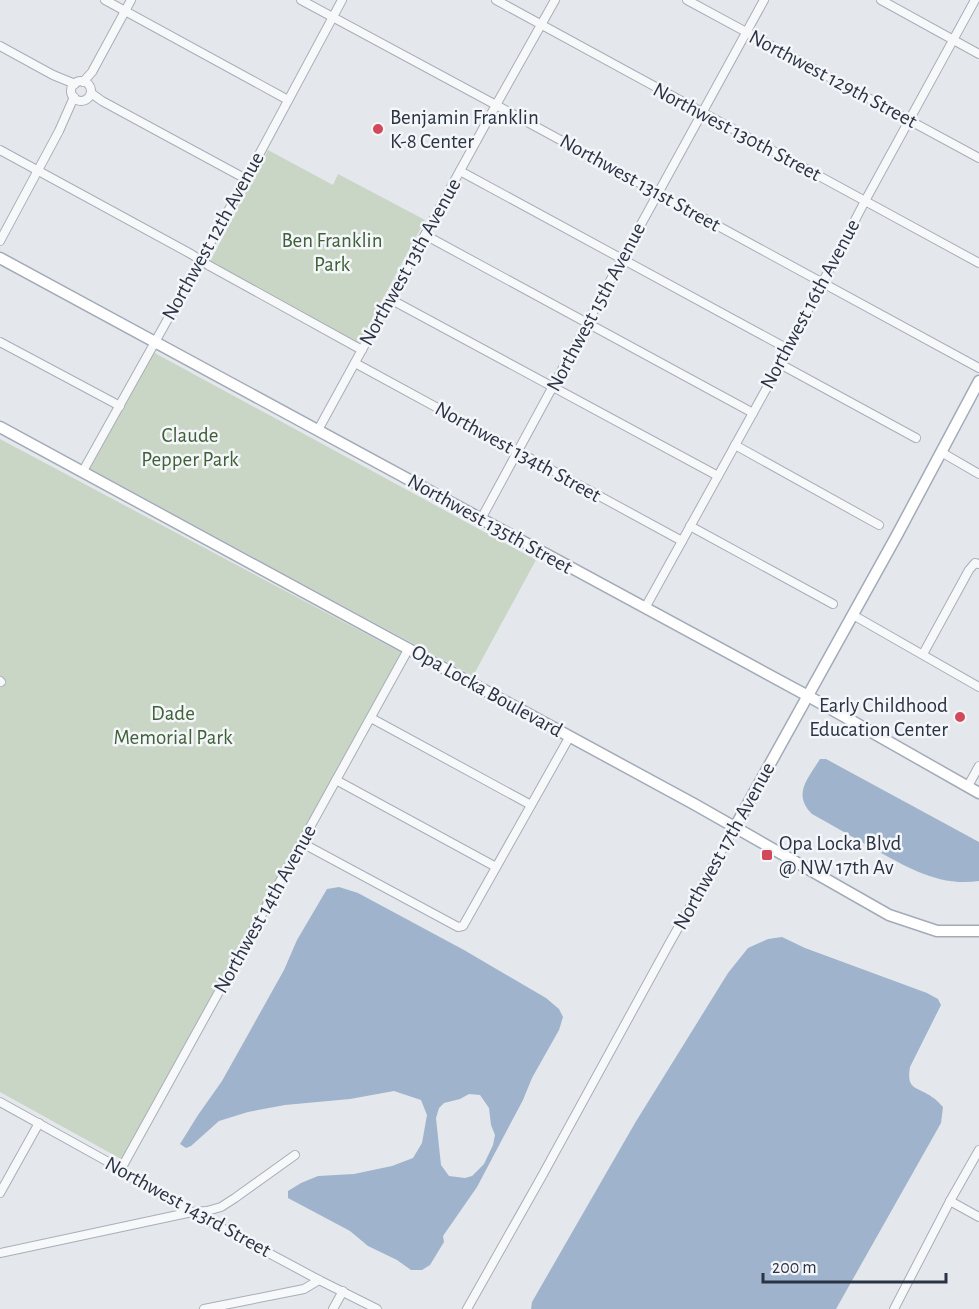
<svg xmlns="http://www.w3.org/2000/svg" width="979" height="1309" viewBox="0 0 979 1309" font-family="'Alegreya Sans',sans-serif">
  <style>
    .green { fill: #c9d6c5 }
    .water { fill: #9fb4cc; fill-rule: evenodd }
    .lines { fill: none; stroke-linecap: round; stroke-linejoin: round }
    .minor-casing { stroke: #a9aeb7; stroke-width: 10 }
    .major-casing { stroke: #a3abb8; stroke-width: 13 }
    .minor { stroke: #f7f8fa; stroke-width: 8 }
    .major { stroke: #fff; stroke-width: 10 }
    .poi-dot { fill: #d1495b; stroke: #f4f6f9; stroke-width: 2 }
    .labels { text-anchor: middle; dominant-baseline: central; stroke-width: 5; stroke-linejoin: round; paint-order: stroke }
    .street-label { font-size: 21px; fill: #2b3445; stroke: #f4f6f9 }
    .poi-label { font-size: 21px; fill: #2b3445; stroke: #f4f6f9; text-anchor: start }
    .park-label { font-size: 21px; fill: #3f6138; stroke: #f4f6f9 }
  </style>
  <rect width="100%" height="100%" fill="#e4e7ec"/>
  <g class="green">
    <polygon points="268,150 333,185 338,174 425,220 359,343 210,262"/>
    <polygon points="153,352 536,560 473,676 89,468"/>
    <polygon points="0,439 402,653 121,1159 0,1092"/>
  </g>
  <g class="water">
    <path d="M820 759H826L979 842V881C939 887 907 867 874 849 853 837 833 826 812 814 792 794 808 779 820 759Z"/>
    <path d="M339 887 358 893 464 950 546 998 559 1009 563 1017 559 1030 532 1078 523 1100 477 1187 443 1236 444 1242 430 1265 422 1270H411L397 1260 368 1246 350 1231 288 1198V1191L301 1183 318 1176 354 1174 392 1166 413 1158 422 1143 427 1115 421 1100 394 1091 350 1099 285 1105 248 1112 219 1121 191 1146 186 1148 180 1144 198 1115 222 1081 284 970 297 940 327 889ZM469 1094 480 1095 489 1108 491 1125 495 1135 493 1145 484 1164 472 1176 465 1178 449 1176 441 1165 436 1118 439 1108 444 1103 460 1099Z"/>
    <path d="M782 937 805 948 927 993 938 999 941 1005 910 1067C906 1091 917 1086 932 1097 936 1099 940 1104 943 1107L941 1123 836 1309H531L532 1302 635 1123 728 973 748 948 768 939Z"/>
  </g>
  <g class="lines">
    <g class="minor-casing">
      <g id="minor">
        <polyline points="105,0 288,100"/>
        <polyline points="301,0 496,105 979,368"/>
        <polyline points="496,0 979,263"/>
        <polyline points="687,0 979,158"/>
        <polyline points="881,0 979,54"/>
        <polyline points="0,46 53,75 75,84"/>
        <circle cx="81" cy="91" r="10"/>
        <polyline points="83,82 92,72 131,0"/>
        <polyline points="91,93 102,101 246,179"/>
        <polyline points="0,150 191,254 208,265 362,350"/>
        <polyline points="460,171 788,349"/>
        <polyline points="425,235 753,413"/>
        <polyline points="0,241 59,131 74,97"/>
        <polyline points="390,299 718,476"/>
        <polyline points="0,342 120,406"/>
        <polyline points="355,363 682,541"/>
        <polyline points="780,364 916,438"/>
        <polyline points="318,430 496,105 555,0"/>
        <polyline points="735,445 879,525"/>
        <polyline points="941,452 979,474"/>
        <polyline points="83,471 246,179 342,0"/>
        <polyline points="481,519 622,259 764,0"/>
        <polyline points="690,526 833,604"/>
        <polyline points="645,608 780,364 865,201 975,0"/>
        <polyline points="853,615 979,687"/>
        <polyline points="923,654 969,570 975,563 979,564"/>
        <polyline points="0,681 1,682"/>
        <polyline points="371,718 531,805"/>
        <polyline points="336,780 496,867"/>
        <polyline points="968,786 979,766"/>
        <polyline points="302,843 458,927 463,926 570,736"/>
        <polyline points="0,1102 121,1169 130,1177 192,1212 319,1280 377,1309"/>
        <polyline points="121,1169 409,648"/>
        <polyline points="0,1193 39,1123"/>
        <polyline points="950,1201 979,1217"/>
        <polyline points="0,1253 192,1212 207,1211 221,1207 235,1198 295,1155"/>
        <polyline points="204,1309 304,1289 319,1280"/>
        <polyline points="333,1309 343,1291"/>
        <polyline points="467,1309 542,1176 669,944 735,827"/>
        <polyline points="894,1309 950,1201 979,1150"/>
      </g>
    </g>
    <g class="major-casing">
      <g id="major">
        <polyline points="0,258 808,696 979,793"/>
        <polyline points="0,427 694,804 889,915 937,931 979,931"/>
        <polyline points="735,827 897,535 979,381"/>
      </g>
    </g>
    <use href="#minor" class="minor"/>
    <use href="#major" class="major"/>
  </g>
  <g class="poi-dot">
    <circle cx="378" cy="129" r="6"/>
    <circle cx="960" cy="717" r="6"/>
    <rect x="761" y="849" width="12" height="12" rx="3"/>
  </g>
  <g class="labels">
    <g class="street-label">
      <text transform="translate(833 79) rotate(28)">Northwest 129th Street</text>
      <text transform="translate(737 132) rotate(28)">Northwest 130th Street</text>
      <text transform="translate(640 183) rotate(29)">Northwest 131st Street</text>
      <text transform="translate(213 236) rotate(-61)">Northwest 12th Avenue</text>
      <text transform="translate(410 262) rotate(-61)">Northwest 13th Avenue</text>
      <text transform="translate(810 304) rotate(-62)">Northwest 16th Avenue</text>
      <text transform="translate(596 307) rotate(-62)">Northwest 15th Avenue</text>
      <text transform="translate(518 452) rotate(29)">Northwest 134th Street</text>
      <text transform="translate(490 524) rotate(29)">Northwest 135th Street</text>
      <text transform="translate(487 691) rotate(29)">Opa Locka Boulevard</text>
      <text transform="translate(724 846) rotate(-61)">Northwest 17th Avenue</text>
      <text transform="translate(265 909) rotate(-61)">Northwest 14th Avenue</text>
      <text transform="translate(188 1207) rotate(29)">Northwest 143rd Street</text>
    </g>
    <g class="poi-label">
      <text x="390" y="117">Benjamin Franklin<tspan x="390" dy="24">K-8 Center</tspan></text>
      <text x="948" y="705" text-anchor="end">Early Childhood<tspan x="948" dy="24">Education Center</tspan></text>
      <text x="779" y="843">Opa Locka Blvd<tspan x="779" dy="24">@ NW 17th Av</tspan></text>
    </g>
    <g class="park-label">
      <text x="332" y="240">Ben Franklin<tspan x="332" dy="24">Park</tspan></text>
      <text x="190" y="435">Claude<tspan x="190" dy="24">Pepper Park</tspan></text>
      <text x="173" y="713">Dade<tspan x="173" dy="24">Memorial Park</tspan></text>
    </g>
  </g>
  <path d="M763 1273v9h183v-9" fill="none" stroke="#2b3445" stroke-width="3"/>
  <text x="772" y="1273" font-size="18" fill="#2b3445" stroke="#f4f6f9" stroke-width="4.5" paint-order="stroke">200 m</text>
</svg>
